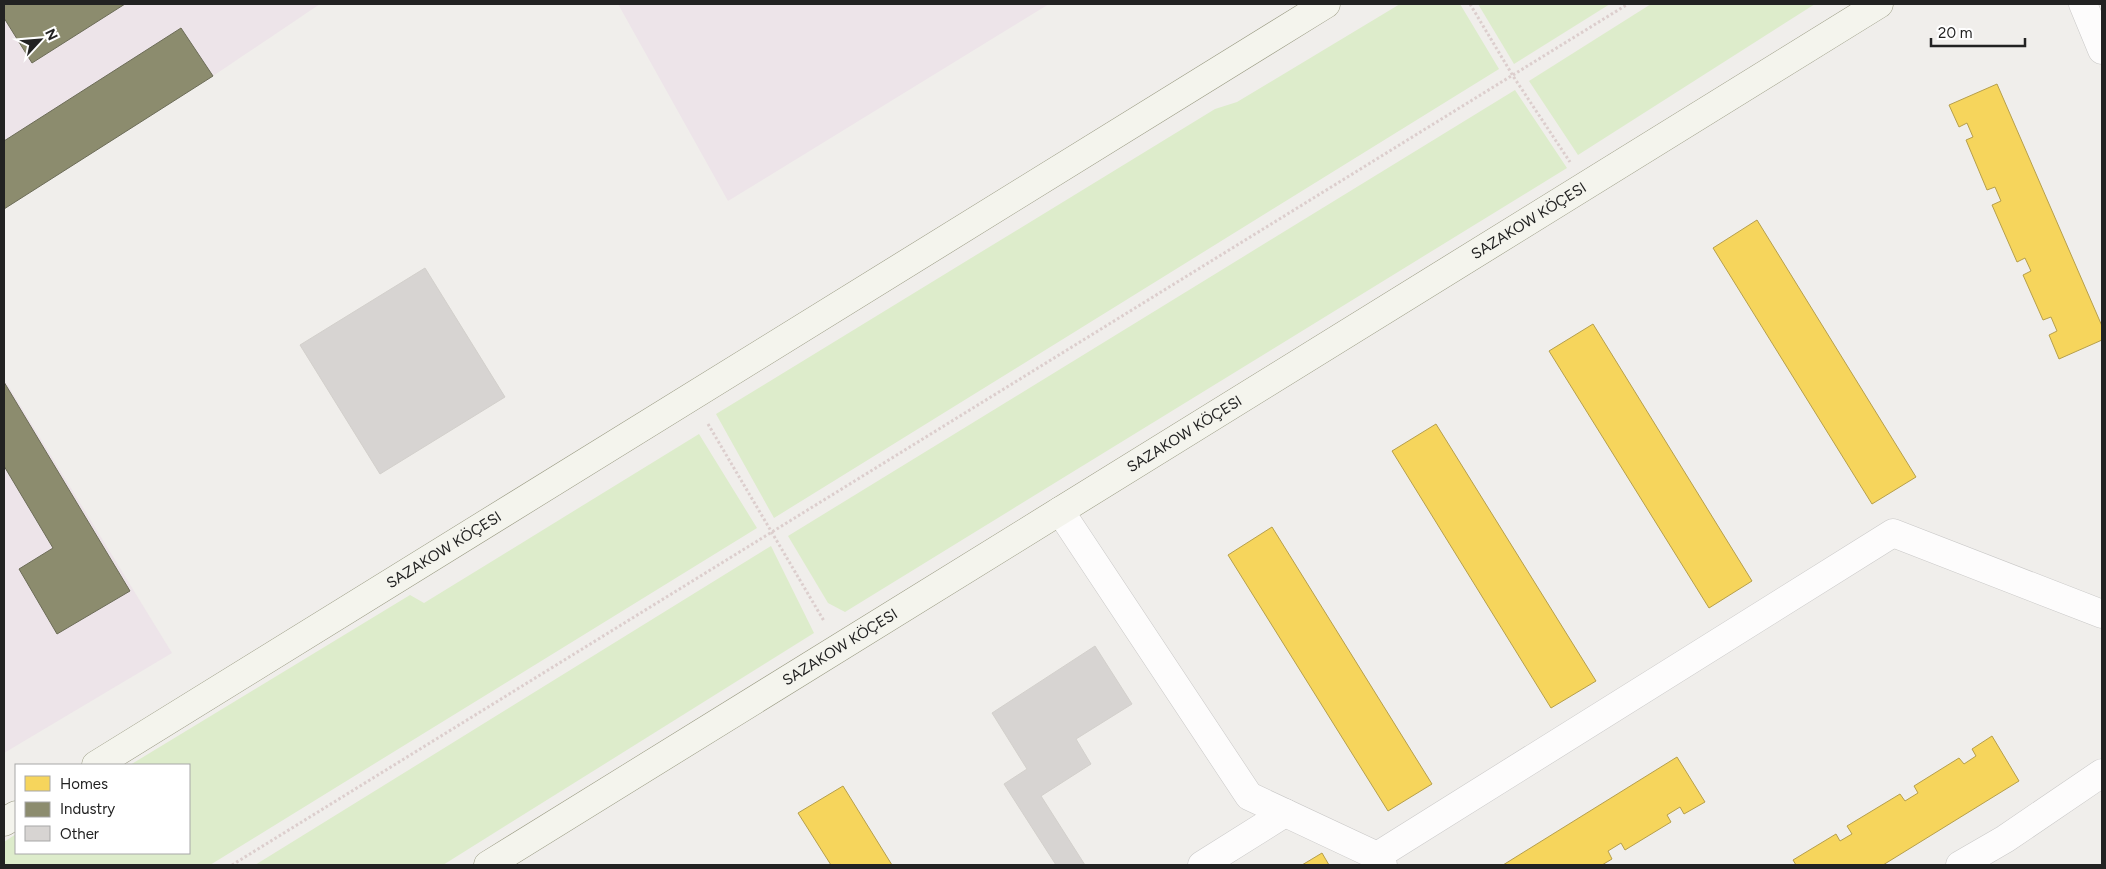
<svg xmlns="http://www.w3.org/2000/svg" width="2106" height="869" viewBox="0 0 2106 869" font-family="Figtree,sans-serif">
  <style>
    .industrial { fill: #ede4e9 }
    .grass { fill: #ddeccb }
    .homes { fill: #f6d55c; stroke: #b69f4b }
    .industry { fill: #8c8c6e; stroke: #6c6c57 }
    .building { fill: #d7d4d2; stroke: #d3d0cc }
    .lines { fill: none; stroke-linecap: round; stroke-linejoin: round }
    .minor-casing { stroke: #c9c8c7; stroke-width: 29 }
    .tertiary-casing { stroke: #c9c8c7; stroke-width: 29 }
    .secondary-casing { stroke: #999a82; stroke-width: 29 }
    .path { stroke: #dccecd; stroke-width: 3; stroke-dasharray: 2.5 2.5; stroke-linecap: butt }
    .minor { stroke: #fdfcfc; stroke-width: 28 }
    .tertiary { stroke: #fdfcfc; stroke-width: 28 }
    .secondary { stroke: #f4f4ed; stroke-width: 28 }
    .labels { text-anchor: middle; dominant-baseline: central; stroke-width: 5; stroke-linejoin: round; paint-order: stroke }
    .street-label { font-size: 15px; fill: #222; stroke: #fff }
  </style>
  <rect width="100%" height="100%" fill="#f0eeeb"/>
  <g class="industrial">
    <polygon points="4,4 320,4 213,76 4,209"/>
    <polygon points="618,4 1049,4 728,201"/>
    <polygon points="4,379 172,653 4,753"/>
  </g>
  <g class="grass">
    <polygon points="1400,4 1460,4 1499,69 774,518 716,414 1215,109 1237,102"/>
    <polygon points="1478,4 1610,4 1514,64"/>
    <polygon points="1651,4 1815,4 1578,155 1529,81"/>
    <polygon points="1515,90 1567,168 845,612 828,603 788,536"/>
    <polygon points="699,434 757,528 210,865 4,865 4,842 16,834 16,853 189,853 189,765 130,765 410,595 424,603"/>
    <polygon points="771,546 814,633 443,865 255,865"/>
  </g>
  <g class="homes">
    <polygon points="1997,84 2102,326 2102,340 2059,359 2049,335 2057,331 2051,317 2043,320 2023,275 2031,271 2025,258 2017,262 1992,205 2001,201 1995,187 1987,190 1966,140 1973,137 1967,123 1959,127 1949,105"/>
    <polygon points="1757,220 1916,477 1872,504 1713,248"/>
    <polygon points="1593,324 1752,581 1709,608 1549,351"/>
    <polygon points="1436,424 1596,681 1551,708 1392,451"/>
    <polygon points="1272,527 1432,784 1388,811 1228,555"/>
    <polygon points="1992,736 2019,781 1883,865 1796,865 1793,860 1836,834 1840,841 1852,834 1847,826 1900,794 1905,801 1918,793 1914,786 1959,758 1964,764 1976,756 1972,749"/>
    <polygon points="1677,757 1705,802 1684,814 1680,807 1667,815 1671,822 1625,850 1621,843 1608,851 1612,859 1602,865 1503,865"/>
    <polygon points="843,786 892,865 831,865 798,813"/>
    <polygon points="1322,853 1329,865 1302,865"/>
  </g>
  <g class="industry">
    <polygon points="4,4 125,4 32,63 4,18"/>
    <polygon points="181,28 213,76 4,209 4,141"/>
    <polygon points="4,382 130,591 57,634 19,569 53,548 4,466"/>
  </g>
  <g class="building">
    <polygon points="425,268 505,397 380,474 300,345"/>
    <polygon points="1095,646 1132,704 1076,739 1091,764 1041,796 1085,865 1056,865 1004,784 1027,769 992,713"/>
  </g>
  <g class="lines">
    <g class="minor-casing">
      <g id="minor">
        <polyline points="1060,511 1249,796 1377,856 1383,865"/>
        <polyline points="1377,856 1893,533 2102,614"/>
        <polyline points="1202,865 1285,813"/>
        <polyline points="1960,865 2005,839 2102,773"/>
      </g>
    </g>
    <g class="tertiary-casing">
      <polyline id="tertiary" points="2083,4 2102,50"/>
    </g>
    <g class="secondary-casing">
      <g id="secondary">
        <path id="s1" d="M96 765 1326 4"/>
        <polyline points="4,822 16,815"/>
        <path id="s2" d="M488 865 1879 4"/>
      </g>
    </g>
    <g class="path">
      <polyline points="1470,4 1513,76 1570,162"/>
      <polyline points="708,424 824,621"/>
      <polyline points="232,865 1628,4"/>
    </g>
    <use href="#minor" class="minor"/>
    <use href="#tertiary" class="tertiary"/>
    <use href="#secondary" class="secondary"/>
  </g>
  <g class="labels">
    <g class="street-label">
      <text stroke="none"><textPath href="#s2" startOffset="1224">SAZAKOW KÖÇESI</textPath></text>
      <text stroke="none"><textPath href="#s2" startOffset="819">SAZAKOW KÖÇESI</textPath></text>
      <text stroke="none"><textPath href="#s1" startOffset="409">SAZAKOW KÖÇESI</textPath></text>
      <text stroke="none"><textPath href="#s2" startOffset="414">SAZAKOW KÖÇESI</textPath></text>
    </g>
  </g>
  <rect width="2106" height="869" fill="none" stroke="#222222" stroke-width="10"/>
  <rect x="15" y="764" width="175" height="90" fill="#ffffff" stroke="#a7a7a7"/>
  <rect x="25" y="776" width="25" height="15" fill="#f6d55c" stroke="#a7a7a7"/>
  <text x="60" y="789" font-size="15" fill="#222222">Homes</text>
  <rect x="25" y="802" width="25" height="15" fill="#8c8c6e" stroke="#a7a7a7"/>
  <text x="60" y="814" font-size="15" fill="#222222">Industry</text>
  <rect x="25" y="826" width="25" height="15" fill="#d7d4d2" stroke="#a7a7a7"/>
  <text x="60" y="839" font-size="15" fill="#222222">Other</text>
  <g transform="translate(40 40) rotate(64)" stroke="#ffffff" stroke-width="4" paint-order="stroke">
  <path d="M0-4L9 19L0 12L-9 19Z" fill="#222222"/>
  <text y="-8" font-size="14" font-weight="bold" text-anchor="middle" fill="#222222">N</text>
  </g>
  <path d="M1931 38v8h94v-8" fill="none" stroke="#222222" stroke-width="2.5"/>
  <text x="1938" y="38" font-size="15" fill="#222222" stroke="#ffffff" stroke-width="4" paint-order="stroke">20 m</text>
</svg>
